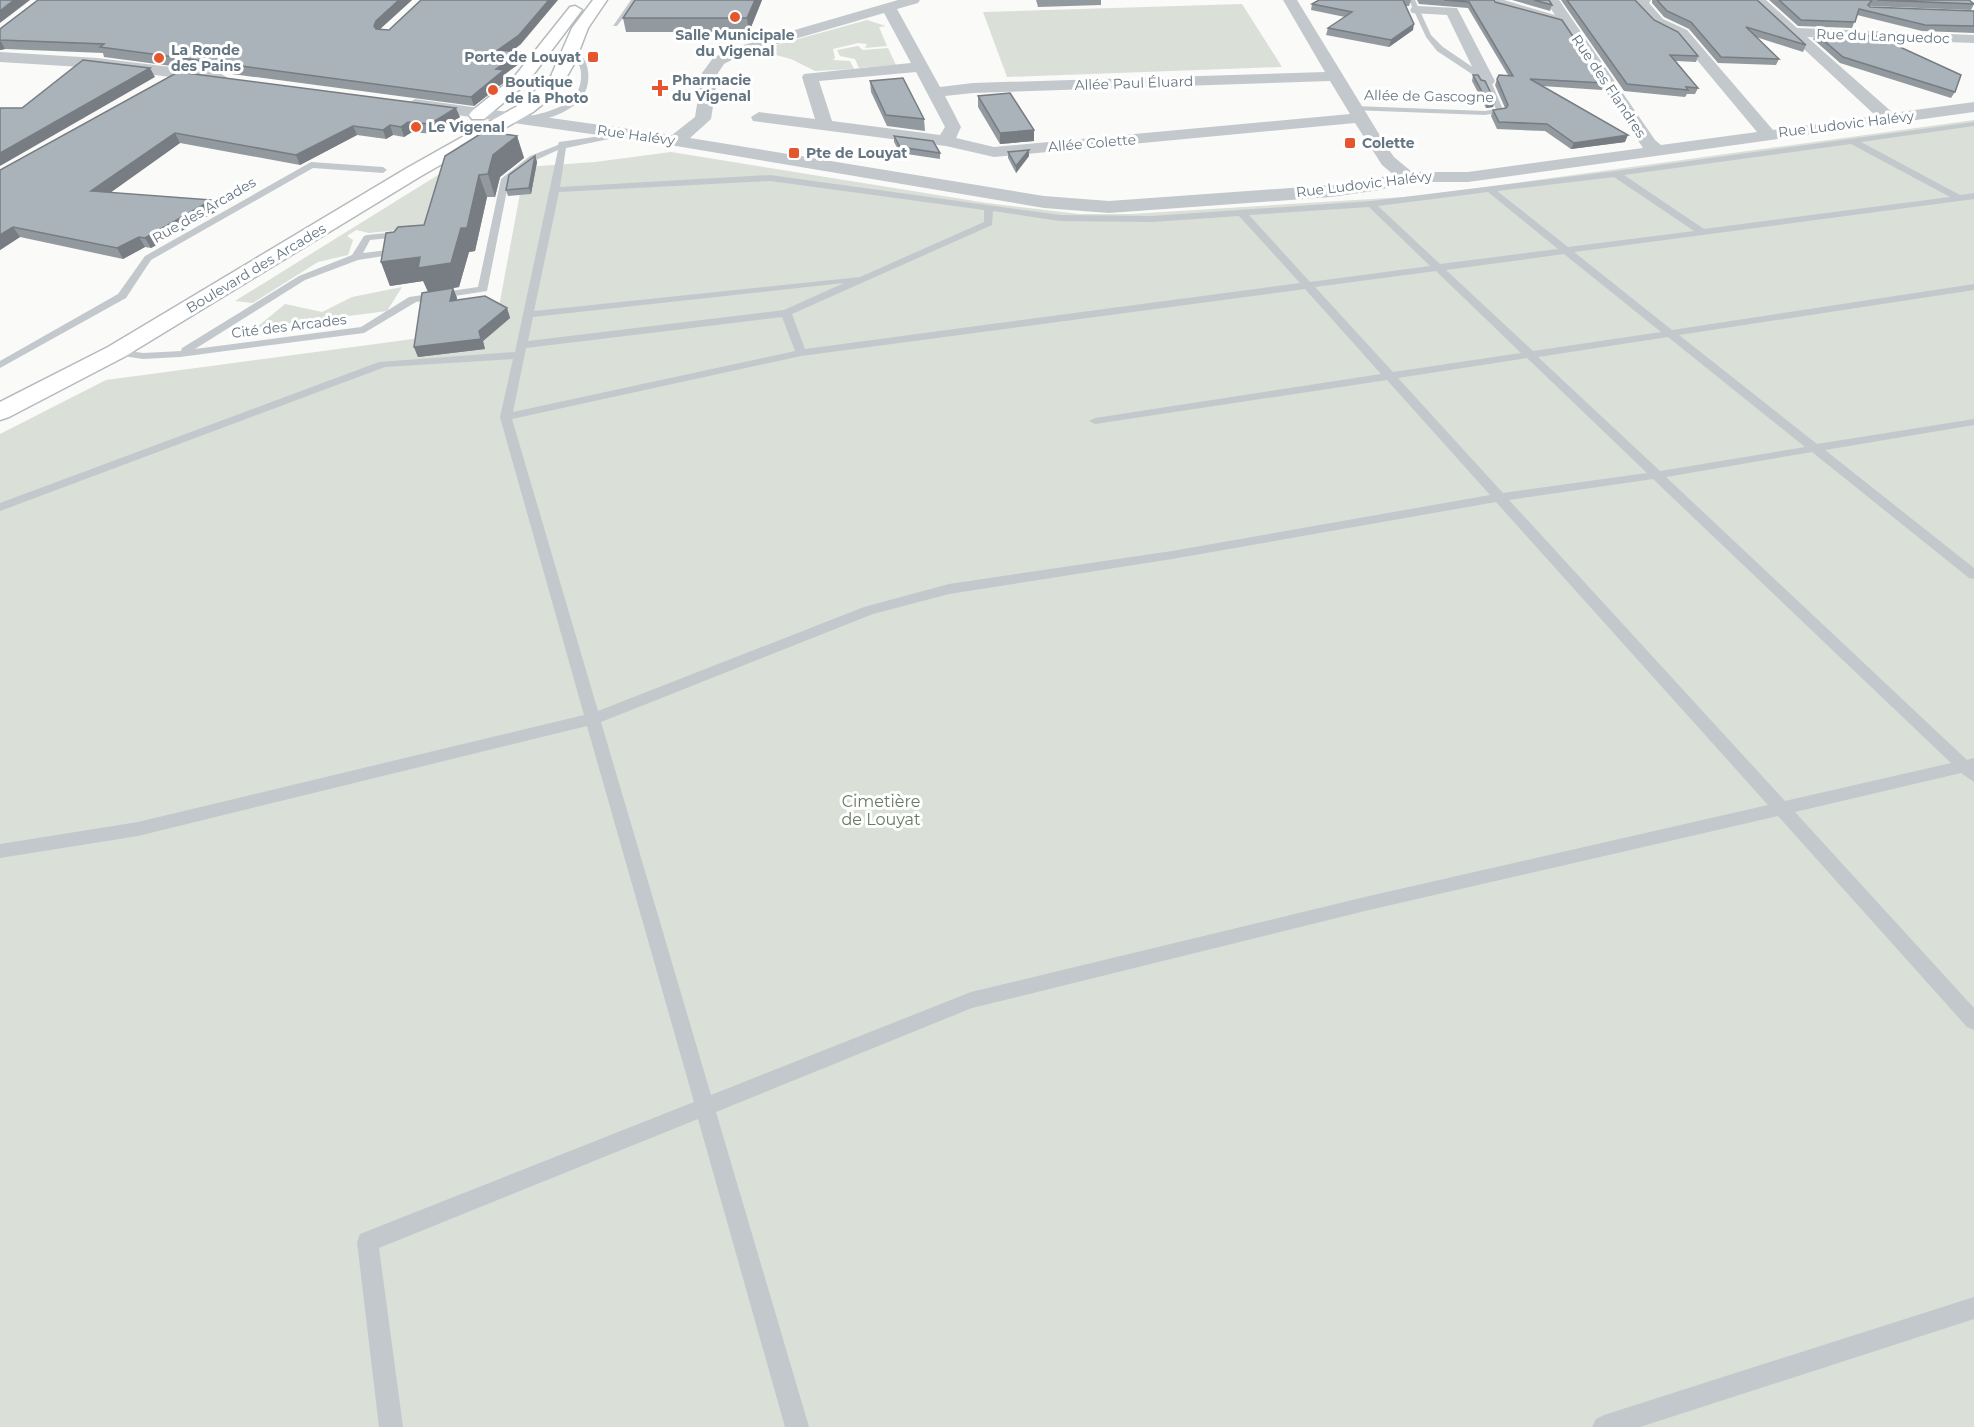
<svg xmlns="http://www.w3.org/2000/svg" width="1974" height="1427" viewBox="0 0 1974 1427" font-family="Montserrat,sans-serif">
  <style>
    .green { fill: #dadfd7 }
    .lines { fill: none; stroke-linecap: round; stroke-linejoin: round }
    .primary-casing { stroke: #b5babe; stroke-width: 3 }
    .service { fill: #c3c8cc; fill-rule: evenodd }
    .minor { fill: #c3c8cc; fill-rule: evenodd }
    .primary { fill: #fff; fill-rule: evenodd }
    .wall { fill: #929a9f }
    .shaded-wall { fill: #777d82 }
    .building { fill: #aab3b9; stroke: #777d82; stroke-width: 1.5 }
    .poi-dot { fill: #e4572e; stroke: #fff; stroke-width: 2 }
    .labels { text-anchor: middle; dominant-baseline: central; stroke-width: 6; stroke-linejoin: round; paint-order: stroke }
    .far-poi-label { font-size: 14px; font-weight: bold; fill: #657683; stroke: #fff; text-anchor: start }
    .far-street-label { font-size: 14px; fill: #657683; stroke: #fff }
    .park-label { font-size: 16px; fill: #687a64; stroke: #fff }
  </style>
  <rect width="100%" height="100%" fill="#fafaf8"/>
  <g class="green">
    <polygon points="1242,4 1282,67 1007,77 983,12"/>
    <polygon points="867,20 886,26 879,27 887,46 865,48 867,44 858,43 833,49 835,58 833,60 850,61 854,69 815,71 791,59 776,55 747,57 740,55"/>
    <polygon points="858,46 863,50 888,48 896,65 859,68 855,59 840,56 837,50"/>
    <polygon points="1974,120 1974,1427 0,1427 0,434 106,380 495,328 525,167 595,162 671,152 987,203 1079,214 1131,214 1420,196"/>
    <polygon points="459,162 429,246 419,228 369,233 356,230 347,236 353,240 348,255 318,262 253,303 235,301"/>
    <polygon points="402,287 387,311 256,328 285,304 322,312 352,297"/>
  </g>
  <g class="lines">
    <g class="primary-casing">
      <g id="primary">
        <polygon points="593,0 607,0 588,28 575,62 566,78 549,99 533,112 421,176 124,357 9,417 0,420 0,402 108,347 407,168 521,104 551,76 572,28"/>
        <polygon points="575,6 582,10 527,83 484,119 472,119 469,115 472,111 515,76 570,7"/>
      </g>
    </g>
    <g class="service">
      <polygon points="631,0 637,0 617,26 613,26"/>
      <polygon points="1409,0 1415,0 1431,35 1443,47 1490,79 1504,112 1485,115 1351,110 1351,106 1354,106 1485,111 1496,109 1484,82 1437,51 1426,37"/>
      <path d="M568 50C590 50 593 82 583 96 573 112 541 123 523 122V118C546 112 580 107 581 78 582 66 577 60 568 54Z"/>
      <path d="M1974 122V126L1861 142 1960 195 1974 193V199L1574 252 1672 330 1974 284V290L1679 335 1817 444 1974 419V425L1825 450 1974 568V579L1969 578 1812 452 1666 477 1967 760 1974 758V782L1961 773 1795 812 1974 1008V1030L1967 1027 1778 816 1369 910 972 1008 716 1112 809 1427H785L698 1119 379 1248 403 1427H379L357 1242 360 1234 694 1102 587 726 138 836 0 858V844L138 822 584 715 500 417 513 359 385 367 0 511V503L379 362 515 352 558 150 536 160 509 180 487 291 416 302 364 333 180 357 143 359 116 355 111 352 116 349 143 353 181 351 182 348 299 276 352 255 364 236 367 235 406 231 411 234 403 253 358 260 305 280 195 349 361 327 409 297 478 287 501 179 530 156 558 145 559 142 629 132 633 134 566 148 560 187 770 175 1060 215 1152 216 1371 201 1616 171ZM1851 144 1950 197 1704 229 1624 175ZM1614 177 1694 231 1568 247 1497 191ZM770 181 984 210V222L860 277 534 311 559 192ZM1488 192 1558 249 1440 264 1378 206ZM1369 207 1430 266 1310 282 1249 215ZM993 211 1060 221 1152 222 1239 216 1300 283 805 349 792 314 992 225ZM400 237 396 249 363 253 370 240ZM1564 254 1661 332 1533 351 1446 270ZM1436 271 1521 353 1393 372 1315 287ZM844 283 784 310 528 341 533 317ZM1305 289 1381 374 1095 418 1089 421 1095 424 1387 380 1490 495 1172 551 949 584 864 607 598 711 512 419 801 356ZM782 317 795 351 513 412 526 348ZM1668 337 1805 447 1660 471 1538 357ZM1527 358 1647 473 1503 493 1398 378ZM1653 479 1951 763 1785 801 1509 500ZM1496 502 1768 805 1369 896 971 992 711 1095 601 722 873 614 949 594 1172 559Z"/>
      <polygon points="311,162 383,167 387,170 383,173 313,168 151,260 126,298 0,368 0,361 118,294 145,256"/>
      <polygon points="1974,1297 1974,1319 1640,1427 1592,1427 1596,1419 1604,1415"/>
    </g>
    <g class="minor">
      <path d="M898 0H920L918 3 897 9 940 87 973 83 1325 72 1283 0H1297L1387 147 1394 157 1412 172H1468L1643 148 1558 19 1551 22 1546 21 1494 6 1490 0H1504L1555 15 1545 0H1559L1655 140 1661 145 1757 132 1677 36 1653 25 1635 5 1634 0H1651L1649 3 1663 19 1687 30 1773 130 1876 116 1751 0H1766L1797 28 1974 35V43L1807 37 1893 113 1974 102V112L1468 182H1407L1380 190 1331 197 1109 213 1044 208 676 146 415 109 407 104 415 99 672 135 695 117 702 73 713 58 733 48ZM884 13 911 63 804 74 802 77 815 119 759 112 751 117 753 121 946 146 994 157 1355 123 1382 165 1394 175 1331 185 1109 201 1044 196 690 138 711 119 718 73 724 64 743 54ZM916 72 945 127 940 135 832 121 819 81ZM1330 81 1350 114 994 147 956 138 961 127 945 96 973 93Z"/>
      <polygon points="1417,6 1457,8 1495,81 1493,84 1481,84 1479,81 1447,15 1412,13 1410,10 1412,7"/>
      <polygon points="0,52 97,58 220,73 228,78 220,83 97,68 0,62"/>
    </g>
    <use href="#primary" class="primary"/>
  </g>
  <g class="wall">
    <polygon points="38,0 412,0 380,29 521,44 512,51 521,52 523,61 505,74 507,80 474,106 104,57 103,53 5,49 0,50 0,29"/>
    <polygon points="635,0 762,0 749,32 626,32 623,18"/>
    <polygon points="1036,0 1101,0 1101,5 1038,7"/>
    <polygon points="1319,0 1411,0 1409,6 1406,6 1413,30 1389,47 1326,35 1328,28 1345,17 1311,10 1312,4"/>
    <polygon points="1417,0 1494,0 1495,2 1604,83 1602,90 1542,86 1625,142 1571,149 1545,131 1497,129 1491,116 1493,110 1505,108 1495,85 1497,79 1508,75 1468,8 1419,4"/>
    <polygon points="1512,0 1549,0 1552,5 1550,11"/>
    <polygon points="1561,0 1635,0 1654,20 1698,56 1696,62 1676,61 1698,88 1695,94 1687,94 1685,97 1624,91"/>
    <polygon points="1652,0 1757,0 1806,45 1803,52 1756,37 1779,59 1776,65 1718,63 1689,29 1664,17 1652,3"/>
    <polygon points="1769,0 1969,0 1974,4 1971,10 1869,6 1870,7 1974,11 1974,33 1922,31 1857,15 1852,28 1798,26"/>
    <polygon points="1816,34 1955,92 1951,98 1840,63 1813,39"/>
    <polygon points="178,72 460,117 433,134 412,132 404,137 393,135 386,139 357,135 300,165 180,143 110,193 217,211 151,248 145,247 123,259 20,237 0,250 0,170"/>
    <polygon points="1473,75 1493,107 1486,108 1472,81"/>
    <polygon points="870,81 924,119 925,131 887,126 871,92"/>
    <polygon points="978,96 1034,141 1000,144 978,107"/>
    <polygon points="517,136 524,158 500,177 495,197 487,197 475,251 469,252 459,287 453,288 457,298 456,300 507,308 510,318 483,341 485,349 418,357 414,347 446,289 423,281 390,286 381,262 394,232 424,225"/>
    <polygon points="894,136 940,153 940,159 900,153 894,142"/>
    <polygon points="1008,152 1029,156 1016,173 1008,158"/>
    <polygon points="535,156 537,162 531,194 508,196 506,190"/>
  </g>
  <g class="shaded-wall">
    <polygon points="14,0 30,0 0,23 0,11"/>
    <polygon points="399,0 412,0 379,30 377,35 374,26 376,21"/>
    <polygon points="549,0 558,0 521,44 501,59 498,50"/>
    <polygon points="755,0 762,0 749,32 747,18"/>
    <polygon points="1414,24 1413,30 1389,47 1391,40"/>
    <polygon points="0,40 5,49 0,50"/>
    <polygon points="521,52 523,61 505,74 507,80 474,106 471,97 496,69"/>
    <polygon points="150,68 155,77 0,166 0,153"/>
    <polygon points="1495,102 1493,107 1486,108 1488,103"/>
    <polygon points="456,108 460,117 433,134 430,124"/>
    <polygon points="408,122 412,132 404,137 401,127"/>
    <polygon points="390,125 393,135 386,139 383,130"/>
    <polygon points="353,126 357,135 300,165 296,155"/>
    <polygon points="1034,130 1034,141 1000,144 1000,133"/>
    <polygon points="175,133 180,143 97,202 91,191"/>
    <polygon points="1628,135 1625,142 1571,149 1574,143"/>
    <polygon points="517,136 524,158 500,177 495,197 488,174 493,155"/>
    <polygon points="1029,150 1029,156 1016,173 1016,166"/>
    <polygon points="535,156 537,162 531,194 529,188"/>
    <polygon points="479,175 487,197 475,251 469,252 459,287 453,288 457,298 453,310 428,292 423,281 390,286 381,262 461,228"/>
    <polygon points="212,200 217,211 151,248 145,238"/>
    <polygon points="13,227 20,237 0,250 0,235"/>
    <polygon points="139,237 145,247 123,259 117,248"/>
    <polygon points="507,308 510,318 483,341 485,349 418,357 414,347"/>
  </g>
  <g class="building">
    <polygon points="0,0 14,0 0,11"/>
    <polygon points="38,0 399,0 376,21 374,26 376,29 389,30 421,0 549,0 519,35 498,50 521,52 496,69 504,70 471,97 100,47 104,44 0,40 0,29"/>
    <polygon points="635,0 755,0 747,18 623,18"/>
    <polygon points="1319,0 1403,0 1414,24 1391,40 1328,28 1352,12 1312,4"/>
    <polygon points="1444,0 1494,0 1495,2 1562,20 1604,83 1530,79 1628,135 1574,143 1547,124 1499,122 1493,110 1506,108 1508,105 1497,79 1499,75 1513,76 1469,2"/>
    <polygon points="1534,0 1549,0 1552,5"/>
    <polygon points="1567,0 1635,0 1654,20 1678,32 1698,56 1670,55 1698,88 1686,87 1688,90 1627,84"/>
    <polygon points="1657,0 1757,0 1806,45 1746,27 1779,59 1721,57 1691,22 1667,11"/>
    <polygon points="1779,0 1872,0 1868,5 1870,7 1974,11 1974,26 1925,25 1859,9 1855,22 1801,20"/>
    <polygon points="1877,0 1969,0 1974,4"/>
    <polygon points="1816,34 1876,36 1961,75 1955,92 1843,57"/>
    <polygon points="83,60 150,68 0,153 0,108 22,108"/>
    <polygon points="178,72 456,108 430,124 408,122 401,127 390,125 383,130 353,126 296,155 175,133 91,191 212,200 145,238 139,237 117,248 13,227 0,235 0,170"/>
    <polygon points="1473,75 1478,75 1481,80 1485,81 1495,102 1488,103"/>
    <polygon points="903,78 924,119 886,115 870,81"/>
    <polygon points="1010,93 1034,130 1000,133 978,96"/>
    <polygon points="485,131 517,136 493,155 488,174 479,175 467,228 461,228 451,263 418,268 420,257 381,262 386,233 394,232 398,227 424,225 445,156"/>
    <polygon points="894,136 933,141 940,153 900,147"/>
    <polygon points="1029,150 1016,166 1008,152"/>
    <polygon points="535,156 529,188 506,190 509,175"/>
    <polygon points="453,288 450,301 485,296 507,308 479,331 481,339 414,347 422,293"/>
  </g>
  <g class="poi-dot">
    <circle cx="735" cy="17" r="6"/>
    <rect x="587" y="51" width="12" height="12" rx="3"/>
    <circle cx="159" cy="58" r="6"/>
    <path d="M657 79h6v6h6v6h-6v6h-6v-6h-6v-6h6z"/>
    <circle cx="493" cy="90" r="6"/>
    <circle cx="416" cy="127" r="6"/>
    <rect x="1344" y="137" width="12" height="12" rx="3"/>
    <rect x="788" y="147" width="12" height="12" rx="3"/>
  </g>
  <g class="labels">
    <g class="far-poi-label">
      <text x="735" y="35" text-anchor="middle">Salle Municipale<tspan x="735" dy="16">du Vigenal</tspan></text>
      <text x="171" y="50">La Ronde<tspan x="171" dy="16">des Pains</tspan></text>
      <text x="581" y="57" text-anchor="end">Porte de Louyat</text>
      <text x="672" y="80">Pharmacie<tspan x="672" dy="16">du Vigenal</tspan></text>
      <text x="505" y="82">Boutique<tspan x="505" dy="16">de la Photo</tspan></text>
      <text x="428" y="127">Le Vigenal</text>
      <text x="1362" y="143">Colette</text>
      <text x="806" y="153">Pte de Louyat</text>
    </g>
    <g class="far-street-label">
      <text transform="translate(1883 36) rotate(2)">Rue du Languedoc</text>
      <text transform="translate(1134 83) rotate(-2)">Allée Paul Éluard</text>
      <text transform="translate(1609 86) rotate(56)">Rue des Flandres</text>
      <text transform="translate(1429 96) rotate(1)">Allée de Gascogne</text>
      <text transform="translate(1846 124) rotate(-7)">Rue Ludovic Halévy</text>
      <text transform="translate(636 135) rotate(8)">Rue Halévy</text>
      <text transform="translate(1092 143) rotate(-5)">Allée Colette</text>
      <text transform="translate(1364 184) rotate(-7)">Rue Ludovic Halévy</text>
      <text transform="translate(204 210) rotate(-30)">Rue des Arcades</text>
      <text transform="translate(256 268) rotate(-31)">Boulevard des Arcades</text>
      <text transform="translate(289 326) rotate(-7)">Cité des Arcades</text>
    </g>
    <g class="park-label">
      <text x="881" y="801">Cimetière<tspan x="881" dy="18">de Louyat</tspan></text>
    </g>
  </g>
</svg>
